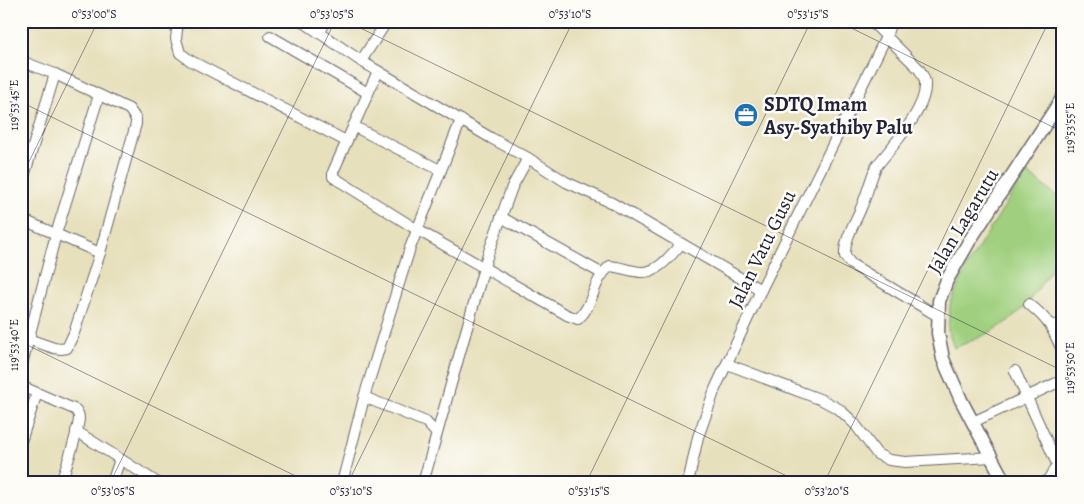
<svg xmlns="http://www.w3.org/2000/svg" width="1084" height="504" viewBox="0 0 1084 504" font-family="Alegreya,serif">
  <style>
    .green { fill: #a0d07f; stroke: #61795d }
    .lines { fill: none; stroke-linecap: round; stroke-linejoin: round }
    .minor-casing { stroke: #676468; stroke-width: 12 }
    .tertiary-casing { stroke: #676468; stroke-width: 15 }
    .minor { stroke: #fff; stroke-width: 10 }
    .tertiary { stroke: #fff; stroke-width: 12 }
    .ticks { fill: none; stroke: #22223b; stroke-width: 1; stroke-opacity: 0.45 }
    .labels { text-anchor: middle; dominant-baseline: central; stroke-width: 5; stroke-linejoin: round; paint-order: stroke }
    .poi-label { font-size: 20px; font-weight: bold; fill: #22223b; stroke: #fdfcf7; text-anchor: start }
    .street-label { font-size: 20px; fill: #22223b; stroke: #fdfcf7 }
    .neatline { fill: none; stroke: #22223b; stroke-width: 2 }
    .ticks-label { font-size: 12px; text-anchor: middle; fill: #22223b }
  </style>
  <rect width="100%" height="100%" fill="#fdfcf7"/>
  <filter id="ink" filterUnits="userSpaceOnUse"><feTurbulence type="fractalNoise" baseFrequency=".02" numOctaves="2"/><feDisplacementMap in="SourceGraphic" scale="10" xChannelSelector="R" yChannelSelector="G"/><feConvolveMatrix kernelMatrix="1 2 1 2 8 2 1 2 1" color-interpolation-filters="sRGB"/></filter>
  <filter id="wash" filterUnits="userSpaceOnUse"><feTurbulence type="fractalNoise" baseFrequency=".0096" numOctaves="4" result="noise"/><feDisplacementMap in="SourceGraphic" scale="20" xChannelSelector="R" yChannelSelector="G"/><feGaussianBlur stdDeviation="1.12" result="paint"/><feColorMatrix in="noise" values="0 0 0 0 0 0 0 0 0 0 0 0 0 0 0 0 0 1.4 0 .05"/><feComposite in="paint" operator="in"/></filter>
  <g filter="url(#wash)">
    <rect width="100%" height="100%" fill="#e7e0bc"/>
    <path class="green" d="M1026 172 1063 201V254C1050 269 1041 286 1029 301 1010 326 981 337 954 348L948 331 950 304 967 266Z"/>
  </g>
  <g filter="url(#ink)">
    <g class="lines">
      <g class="minor-casing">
        <g id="minor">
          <polyline points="178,21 176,39 180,53 191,61 346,141"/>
          <polyline points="302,21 361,61 491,138 528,158 512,187 487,257 423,483"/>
          <path d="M871 21 919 69C922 74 925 78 925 83 927 110 891 147 876 167 870 180 867 195 861 208 855 223 844 239 845 256L851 264 938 316"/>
          <polyline points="320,32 326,21"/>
          <polyline points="270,36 368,93"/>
          <polyline points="21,61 55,74 129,109 136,119 136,124 100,253 74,333 67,348 61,349 54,348 28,339"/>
          <polyline points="361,61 387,21"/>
          <path d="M378 71 333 172V177L416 229 567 315 578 319C595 304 591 282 610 266 620 267 630 271 641 272 658 273 671 255 681 244"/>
          <polyline points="353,126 440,170"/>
          <polyline points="528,158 566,182 612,203 761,290"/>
          <polyline points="21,186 55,74"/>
          <polyline points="501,217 601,273"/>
          <polyline points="21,219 100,253"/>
          <path d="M1029 304C1050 321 1052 328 1063 352"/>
          <polyline points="1050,324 1063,327"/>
          <polyline points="727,364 822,400 839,409 855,424 877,454 889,460 905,462 992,457"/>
          <polyline points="21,368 56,234 99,95"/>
          <polyline points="1015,371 1058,466 1063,469"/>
          <path d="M21 386 76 410C78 414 79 414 79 418 78 435 66 465 61 483"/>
          <polyline points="364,397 426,422 436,433"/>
          <polyline points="973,422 1063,380"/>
          <polyline points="76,431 158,483"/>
          <polyline points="21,441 37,393"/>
          <polyline points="112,483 120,459"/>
          <polyline points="342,483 365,394 410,248 461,120"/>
          <polyline points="688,483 698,437 715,389 761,290 886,37 891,21"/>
          <polyline points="1046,483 1063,456"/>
        </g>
      </g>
      <g class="tertiary-casing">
        <polyline id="tertiary" points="1005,483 961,400 943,359 938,333 939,301 947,280 970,240 1063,97"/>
      </g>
      <use href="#minor" class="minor"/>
      <use href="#tertiary" class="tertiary"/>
    </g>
  </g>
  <path class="ticks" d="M346 21 1063 371M837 21 1063 132M21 102 801 483M21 178 98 21M21 342 310 483M110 483 335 21M348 483 573 21M586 483 811 21M824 483 1049 21M1061 483 1063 480"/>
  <defs>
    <g id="office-disc" transform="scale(1.25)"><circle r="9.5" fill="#1f6fb2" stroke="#fdfcf7"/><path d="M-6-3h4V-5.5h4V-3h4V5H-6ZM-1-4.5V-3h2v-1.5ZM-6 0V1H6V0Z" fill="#fff"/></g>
  </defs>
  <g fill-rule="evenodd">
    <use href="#office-disc" x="746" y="115"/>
  </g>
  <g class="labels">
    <g class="poi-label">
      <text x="764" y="104">SDTQ Imam<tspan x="764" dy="23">Asy-Syathiby Palu</tspan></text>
    </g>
    <g class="street-label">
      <text transform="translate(963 221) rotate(-59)">Jalan Lagarutu</text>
      <text transform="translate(762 249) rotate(-64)">Jalan Vatu Gusu</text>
    </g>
  </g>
  <rect width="1084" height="504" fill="none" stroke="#fdfcf7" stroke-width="55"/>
  <rect x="28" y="28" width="1028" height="448" class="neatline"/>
  <g class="ticks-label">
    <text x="94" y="18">0°53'00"S</text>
    <text x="332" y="18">0°53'05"S</text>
    <text x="570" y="18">0°53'10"S</text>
    <text x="808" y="18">0°53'15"S</text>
    <text transform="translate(14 105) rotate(-90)" y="4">119°53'45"E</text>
    <text transform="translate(1070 128) rotate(-90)" y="4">119°53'55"E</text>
    <text transform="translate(14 345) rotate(-90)" y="4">119°53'40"E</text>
    <text transform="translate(1070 368) rotate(-90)" y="4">119°53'50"E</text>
    <text x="113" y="495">0°53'05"S</text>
    <text x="351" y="495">0°53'10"S</text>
    <text x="589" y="495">0°53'15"S</text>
    <text x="827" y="495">0°53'20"S</text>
  </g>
</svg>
